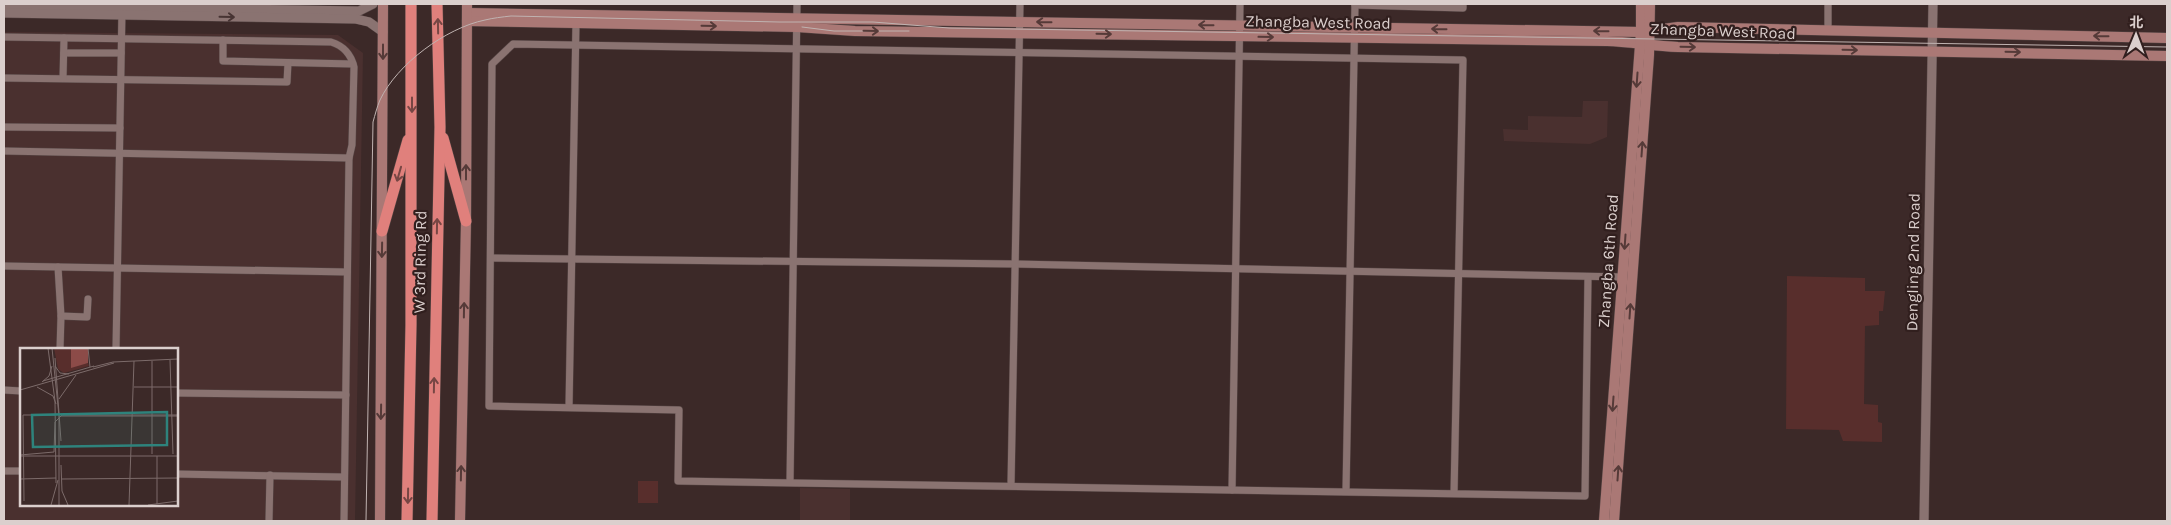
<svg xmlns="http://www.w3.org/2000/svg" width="2171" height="525" viewBox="0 0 2171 525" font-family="Karla,'Noto Sans SC',sans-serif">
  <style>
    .built { fill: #4a302f; fill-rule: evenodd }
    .grass { fill: #582e2c }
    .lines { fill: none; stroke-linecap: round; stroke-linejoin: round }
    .minor-casing { stroke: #564645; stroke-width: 8 }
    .tertiary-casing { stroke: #564645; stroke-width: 10 }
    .secondary-casing { stroke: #564645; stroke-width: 11 }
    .trunk-casing { stroke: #564645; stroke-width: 12 }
    .minor { stroke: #8a7371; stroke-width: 7 }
    .tertiary { stroke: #8a7371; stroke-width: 9 }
    .secondary { stroke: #aa7875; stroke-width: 10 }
    .trunk { stroke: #e0807c; stroke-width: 11 }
    .tram { stroke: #c0b3b1; stroke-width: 1 }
    .oneway { stroke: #473433 }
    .oneway2 { stroke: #553a38 }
    .oneway3 { stroke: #774644 }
    .labels { text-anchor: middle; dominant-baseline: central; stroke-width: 4.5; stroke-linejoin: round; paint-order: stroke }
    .street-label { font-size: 16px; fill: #dbcfcd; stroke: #311f1e }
    .inset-road { fill: none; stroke: #7c6b6a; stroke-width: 1 }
    .view { fill: #2e837c; fill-opacity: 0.15; stroke: #2e837c; stroke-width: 2.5 }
    .inset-edge { fill: none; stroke: #dbcfcd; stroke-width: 2.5 }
  </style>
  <rect width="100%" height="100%" fill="#3c2928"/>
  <g class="built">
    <path d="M4 32 338 35 363 53 355 521H4ZM21 349H176V504H21Z"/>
    <polygon points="1583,101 1608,101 1607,137 1590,144 1504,141 1503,129 1528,130 1528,116 1582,117"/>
    <polygon points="800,488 850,489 850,521 800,521"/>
  </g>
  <g class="grass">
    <polygon points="1787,276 1865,278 1865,291 1885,291 1883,311 1879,311 1879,325 1865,326 1864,404 1878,405 1878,422 1882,423 1882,442 1843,441 1839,430 1786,429"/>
    <rect x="638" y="481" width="20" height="22"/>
  </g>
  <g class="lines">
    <g class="minor-casing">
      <g id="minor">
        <polyline points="1355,5 1463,8 1463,4"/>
        <polyline points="1828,26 1828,4"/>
        <path d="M4 37 331 42C344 46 351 54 354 67L352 145 349 158 344 521"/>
        <polyline points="223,40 223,61 353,64"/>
        <polyline points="64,53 121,53"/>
        <polyline points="4,78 287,82 288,63"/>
        <polyline points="63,78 64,38"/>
        <polyline points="4,127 120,128"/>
        <polyline points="4,151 349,158"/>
        <polyline points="491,258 1015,264 1623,277"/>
        <polyline points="4,266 347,272"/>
        <polyline points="58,267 61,316 60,349"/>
        <polyline points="61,316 87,317 88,299"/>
        <polyline points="116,349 122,10"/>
        <polyline points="4,390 21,391"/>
        <polyline points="176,393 346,395"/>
        <polyline points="569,407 576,23"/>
        <polyline points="4,471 21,471"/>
        <polyline points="176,474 344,477"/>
        <polyline points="790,482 797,4"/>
        <polyline points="1011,485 1020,4"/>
        <polyline points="1232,490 1240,4"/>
        <polyline points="1346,491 1355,4"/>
        <path d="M1454 494 1463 60 513 44 492 64 489 406 679 410 678 481C980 485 1282 492 1585 496L1588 277"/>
        <polyline points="269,521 270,475"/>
      </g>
    </g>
    <g class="tertiary-casing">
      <g id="tertiary">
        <polyline points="4,5 359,11 373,4"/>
        <polyline points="4,13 356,19 369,22 383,32"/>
        <polyline points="1924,521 1933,4"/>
      </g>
    </g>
    <g class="secondary-casing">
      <g id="secondary">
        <polyline points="468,13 1641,32 1678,27 2167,38"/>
        <path d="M467 21 797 27 855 31 1607 41C1631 42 1654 46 1678 47L2167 56"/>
        <polyline points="380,521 383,4"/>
        <polyline points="460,521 466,221 467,4"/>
        <polyline points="1604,521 1641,32 1641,4"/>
        <polyline points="1614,521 1649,55 1650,4"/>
      </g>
    </g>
    <g class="trunk-casing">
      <g id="trunk">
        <polyline points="443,138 466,221"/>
        <polyline points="382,231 408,140"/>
        <polyline points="407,521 411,325 411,4"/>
        <polyline points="432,521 440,127 437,4"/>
      </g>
    </g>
    <use href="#minor" class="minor"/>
    <use href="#tertiary" class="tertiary"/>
    <use href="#secondary" class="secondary"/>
    <use href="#trunk" class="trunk"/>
    <g class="tram">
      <polyline points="802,27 834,31 909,31"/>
      <path d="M366 521 373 122C375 115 377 107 380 100 397 64 446 28 485 20 493 18 502 17 511 16L779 22H873L949 28 2167 47"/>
    </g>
  </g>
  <defs><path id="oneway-shaft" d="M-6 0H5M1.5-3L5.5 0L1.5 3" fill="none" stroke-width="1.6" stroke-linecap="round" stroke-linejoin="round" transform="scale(1.25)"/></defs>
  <use class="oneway" href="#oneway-shaft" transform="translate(227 17) rotate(1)"/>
  <g class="oneway2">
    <use href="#oneway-shaft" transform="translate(1044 22) rotate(-179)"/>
    <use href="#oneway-shaft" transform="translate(1206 25) rotate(-179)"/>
    <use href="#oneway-shaft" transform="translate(709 26) rotate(1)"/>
    <use href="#oneway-shaft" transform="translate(1439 29) rotate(-179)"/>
    <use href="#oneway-shaft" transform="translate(871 31) rotate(1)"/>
    <use href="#oneway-shaft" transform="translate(1601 31) rotate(-179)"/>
    <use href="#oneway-shaft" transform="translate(1104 34) rotate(1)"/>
    <use href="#oneway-shaft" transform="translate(2101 36) rotate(-179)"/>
    <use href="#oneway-shaft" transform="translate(1266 37) rotate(1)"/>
    <use href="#oneway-shaft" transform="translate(1688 47) rotate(1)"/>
    <use href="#oneway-shaft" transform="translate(1850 50) rotate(1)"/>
    <use href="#oneway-shaft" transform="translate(383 52) rotate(90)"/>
    <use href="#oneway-shaft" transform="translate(2013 52) rotate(1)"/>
    <use href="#oneway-shaft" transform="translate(1637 80) rotate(94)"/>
    <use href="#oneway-shaft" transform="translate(1642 149) rotate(-86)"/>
    <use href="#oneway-shaft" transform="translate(466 172) rotate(-90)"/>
    <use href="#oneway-shaft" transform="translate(1625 242) rotate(94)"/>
    <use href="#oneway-shaft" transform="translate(382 250) rotate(91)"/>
    <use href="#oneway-shaft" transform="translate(464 310) rotate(-89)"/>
    <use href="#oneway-shaft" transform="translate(1630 311) rotate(-86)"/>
    <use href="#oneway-shaft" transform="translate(1613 404) rotate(94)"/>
    <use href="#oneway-shaft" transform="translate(381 412) rotate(91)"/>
    <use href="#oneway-shaft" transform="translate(461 473) rotate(-89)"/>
    <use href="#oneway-shaft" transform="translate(1618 473) rotate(-86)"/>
  </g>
  <g class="oneway3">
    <use href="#oneway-shaft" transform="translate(438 26) rotate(-91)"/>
    <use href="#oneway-shaft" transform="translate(412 105) rotate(90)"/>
    <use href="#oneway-shaft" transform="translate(399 174) rotate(106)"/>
    <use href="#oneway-shaft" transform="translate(437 226) rotate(-89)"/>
    <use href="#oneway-shaft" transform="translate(434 385) rotate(-89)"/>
    <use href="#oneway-shaft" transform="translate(408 496) rotate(91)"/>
  </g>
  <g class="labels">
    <g class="street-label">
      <text transform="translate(1318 22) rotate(1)">Zhangba West Road</text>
      <text transform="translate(1723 31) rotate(2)">Zhangba West Road</text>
      <text transform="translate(1608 261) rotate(-86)">Zhangba 6th Road</text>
      <text transform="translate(420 262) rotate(-89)">W 3rd Ring Rd</text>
      <text transform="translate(1913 262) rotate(-89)">Dengling 2nd Road</text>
    </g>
  </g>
  <g transform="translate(20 348)">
    <rect width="158" height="158" fill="#3c2928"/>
    <path d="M34 0H51V19L68 15 69 18 44 25 38 21Z" fill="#582e2c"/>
    <path d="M51 0H68V15L51 20Z" fill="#8c4b48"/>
    <path class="inset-road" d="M28 0 35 53 36 135M32 0 39 68V157M68 0 70 19M35 10 41 93M150 12 153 106M35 18 40 25 49 26M73 19 93 14 158 11M23 33 74 18M22 34 29 28 32 18M17 39 33 48 36 56M114 39H158M0 42 94 15M39 51 56 27M41 68H158M132 106V13M0 107 34 104 35 74 42 67H158M0 108H158M41 117 42 143 48 157M0 131 36 130M42 131 158 130M4 153 3 67H35M137 156V108M31 157 38 132M109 157 114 13M128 157 158 153"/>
    <path class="view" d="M147 64V97L13 99 12 67Z"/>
    <rect width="158" height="158" class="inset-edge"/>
  </g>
  <rect width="2171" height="525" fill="none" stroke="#dbcfcd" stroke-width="10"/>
  <g transform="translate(2136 35) rotate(1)" stroke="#311f1e" stroke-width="4" paint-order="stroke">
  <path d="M0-4L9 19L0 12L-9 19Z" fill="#dbcfcd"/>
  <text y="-8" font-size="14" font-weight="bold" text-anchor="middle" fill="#dbcfcd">北</text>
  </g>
</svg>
